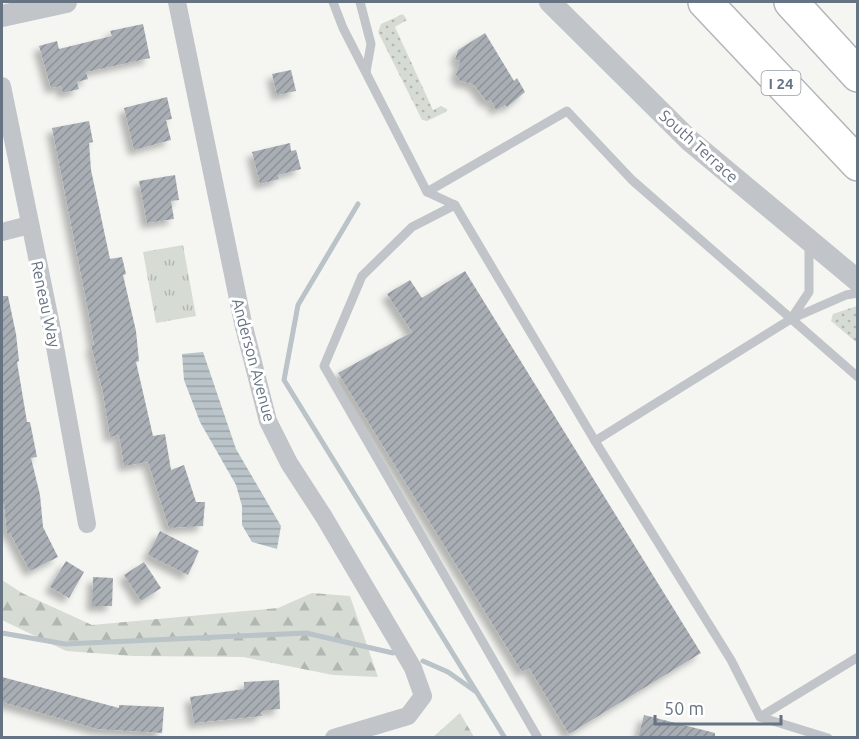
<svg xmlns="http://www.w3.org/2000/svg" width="859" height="739" viewBox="0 0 859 739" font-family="Ubuntu,sans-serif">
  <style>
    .grass { fill: url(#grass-dots) }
    .forest { fill: url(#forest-firs) }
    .park { fill: url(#park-tufts) }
    .water { fill: url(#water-rules) }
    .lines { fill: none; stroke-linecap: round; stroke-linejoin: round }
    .stream { stroke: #b9c3c8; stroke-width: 5 }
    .building { fill: url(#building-hatch); filter: url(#shadow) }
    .motorway-casing { stroke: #b4b7ba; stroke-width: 36 }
    .service { stroke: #c1c4c8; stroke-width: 9 }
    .minor { stroke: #c1c4c8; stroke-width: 18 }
    .tertiary { stroke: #c1c4c8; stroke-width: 22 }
    .motorway { stroke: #fff; stroke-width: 33 }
    .labels { text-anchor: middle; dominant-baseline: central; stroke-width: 6; stroke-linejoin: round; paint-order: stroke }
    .shield { fill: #fff; stroke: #949da8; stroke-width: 1.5 }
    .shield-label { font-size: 15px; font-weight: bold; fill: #667382 }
    .street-label { font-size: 16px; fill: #667382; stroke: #fff }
  </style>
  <defs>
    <pattern id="grass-dots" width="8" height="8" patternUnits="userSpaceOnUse" patternTransform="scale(1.5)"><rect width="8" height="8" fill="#d6dcd4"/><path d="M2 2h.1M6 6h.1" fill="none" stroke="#b1b7b1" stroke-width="1.8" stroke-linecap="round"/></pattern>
    <pattern id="forest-firs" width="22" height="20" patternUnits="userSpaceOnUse" patternTransform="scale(1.5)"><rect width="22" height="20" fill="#d6dcd4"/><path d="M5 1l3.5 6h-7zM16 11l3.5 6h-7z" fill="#b1b7b1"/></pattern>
    <pattern id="park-tufts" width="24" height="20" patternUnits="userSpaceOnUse" patternTransform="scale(1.5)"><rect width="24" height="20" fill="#d6dcd4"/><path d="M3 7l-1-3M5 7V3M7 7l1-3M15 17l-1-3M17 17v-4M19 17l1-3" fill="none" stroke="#b1b7b1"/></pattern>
    <pattern id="water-rules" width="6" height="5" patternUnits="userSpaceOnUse" patternTransform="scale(1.5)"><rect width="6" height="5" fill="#b9c3c8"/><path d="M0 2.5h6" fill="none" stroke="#9aa3a8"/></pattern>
    <pattern id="building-hatch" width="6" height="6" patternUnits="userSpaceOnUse" patternTransform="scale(1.5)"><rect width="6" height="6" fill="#a8aeb4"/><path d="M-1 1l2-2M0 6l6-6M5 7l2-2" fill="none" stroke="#8d9298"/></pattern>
    <filter id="shadow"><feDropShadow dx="-5.5" dy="5.5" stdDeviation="3" flood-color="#0004"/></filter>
  </defs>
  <rect width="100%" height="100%" fill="#f5f6f2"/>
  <g class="grass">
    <polygon points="403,14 407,20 395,27 433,110 441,106 447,109 446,112 427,121 422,120 378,32 381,24"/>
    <polygon points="857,306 858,306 857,343 831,321 833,314"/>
  </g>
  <g class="forest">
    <polygon points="2,580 22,593 92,625 278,608 312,593 350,596 378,677 333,675 243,657 133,656 66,651 2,620"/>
    <polygon points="460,713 474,737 433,737"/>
  </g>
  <polygon class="park" points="183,245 196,316 156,323 143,252"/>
  <polygon class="water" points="203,352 236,449 281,526 277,549 252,542 242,525 242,506 236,485 200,422 184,380 182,354"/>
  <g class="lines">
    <g class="stream">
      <polyline points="358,204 298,305 284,380 505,738"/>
      <polyline points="2,633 65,644 306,633 393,653"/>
      <polyline points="423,661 448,672 475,691"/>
    </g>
  </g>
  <g class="building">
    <polygon points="143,24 150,58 86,72 88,79 77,82 79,89 63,93 61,86 51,88 39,46 57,41 59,49 112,36 110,31"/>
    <polygon points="485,33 514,81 517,78 525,92 507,107 505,105 496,110 491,100 487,102 473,84 460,81 456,75 460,61 455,60 458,50"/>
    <polygon points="291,70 296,91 277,95 272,74"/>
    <polygon points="167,97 172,119 166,120 171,140 134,150 124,108"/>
    <polygon points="89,121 93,142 89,143 91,170 110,259 122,257 126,274 123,275 136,331 139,361 136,362 153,436 165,434 171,470 184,465 196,502 205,502 203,526 169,528 148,462 124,466 119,435 110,437 103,393 91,345 94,345 88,310 52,128"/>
    <polygon points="290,143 291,151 296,150 301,169 278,175 279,179 260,184 252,152"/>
    <polygon points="175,175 179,200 171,201 174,219 147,223 139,181"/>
    <polygon points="465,271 701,653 569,734 529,668 522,672 338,373 412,332 387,294 410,280 422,298"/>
    <polygon points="2,296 8,296 16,334 19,361 17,362 27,422 30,422 37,457 31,458 40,495 43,527 58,557 30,571 10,533 7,533 4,504 2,505"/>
    <polygon points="160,531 199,551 188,575 148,555"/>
    <polygon points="66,561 84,572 69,598 50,587"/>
    <polygon points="144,562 161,588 141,601 124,575"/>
    <polygon points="93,577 113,578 112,606 92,606"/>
    <polygon points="2,677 119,708 119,705 164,707 162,733 97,729 2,702"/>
    <polygon points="279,680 280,709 268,710 261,712 262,716 194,723 190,697 244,689 244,682"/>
    <polygon points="644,715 715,733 715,738 638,738"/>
  </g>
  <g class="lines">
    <g class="motorway-casing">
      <g id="motorway">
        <polyline points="705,2 858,164"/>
        <polyline points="791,2 858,75"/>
      </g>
    </g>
    <g class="service">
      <polyline points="333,2 343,28 427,192 455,205 595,441 731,660 760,717 828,738"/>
      <polyline points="360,2 371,44 366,72"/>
      <polyline points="427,192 567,111 632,180 858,377"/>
      <polyline points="455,205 412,227 362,276 324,366 538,738"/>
      <polyline points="791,319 809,292 809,243"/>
      <polyline points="595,441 791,319 846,295 858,293"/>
      <polyline points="760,717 858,657"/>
    </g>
    <g class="minor">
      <polyline points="177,2 243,323 268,421 289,463 324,517 413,668 423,696 408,716 334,738"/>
      <polyline points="2,86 52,330 87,524"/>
      <polyline points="2,232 29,225"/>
    </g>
    <g class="tertiary">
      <polyline points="550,2 689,140 858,281"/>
      <polyline points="2,16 66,2"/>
    </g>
    <use href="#motorway" class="motorway"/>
  </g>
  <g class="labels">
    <rect class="shield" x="761.5" y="71" width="39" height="24" rx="4.5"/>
    <g class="shield-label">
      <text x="781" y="83">I 24</text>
    </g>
    <g class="street-label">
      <text transform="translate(699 146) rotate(42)">South Terrace</text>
      <text transform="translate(46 304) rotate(78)">Reneau Way</text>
      <text transform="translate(254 360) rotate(75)">Anderson Avenue</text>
    </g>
  </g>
  <rect width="859" height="739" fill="none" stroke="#667382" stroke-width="6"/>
  <path d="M655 715v9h126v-9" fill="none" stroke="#667382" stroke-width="3"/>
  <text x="664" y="715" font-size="18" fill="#667382" stroke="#ffffff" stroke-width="4.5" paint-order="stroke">50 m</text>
</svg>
